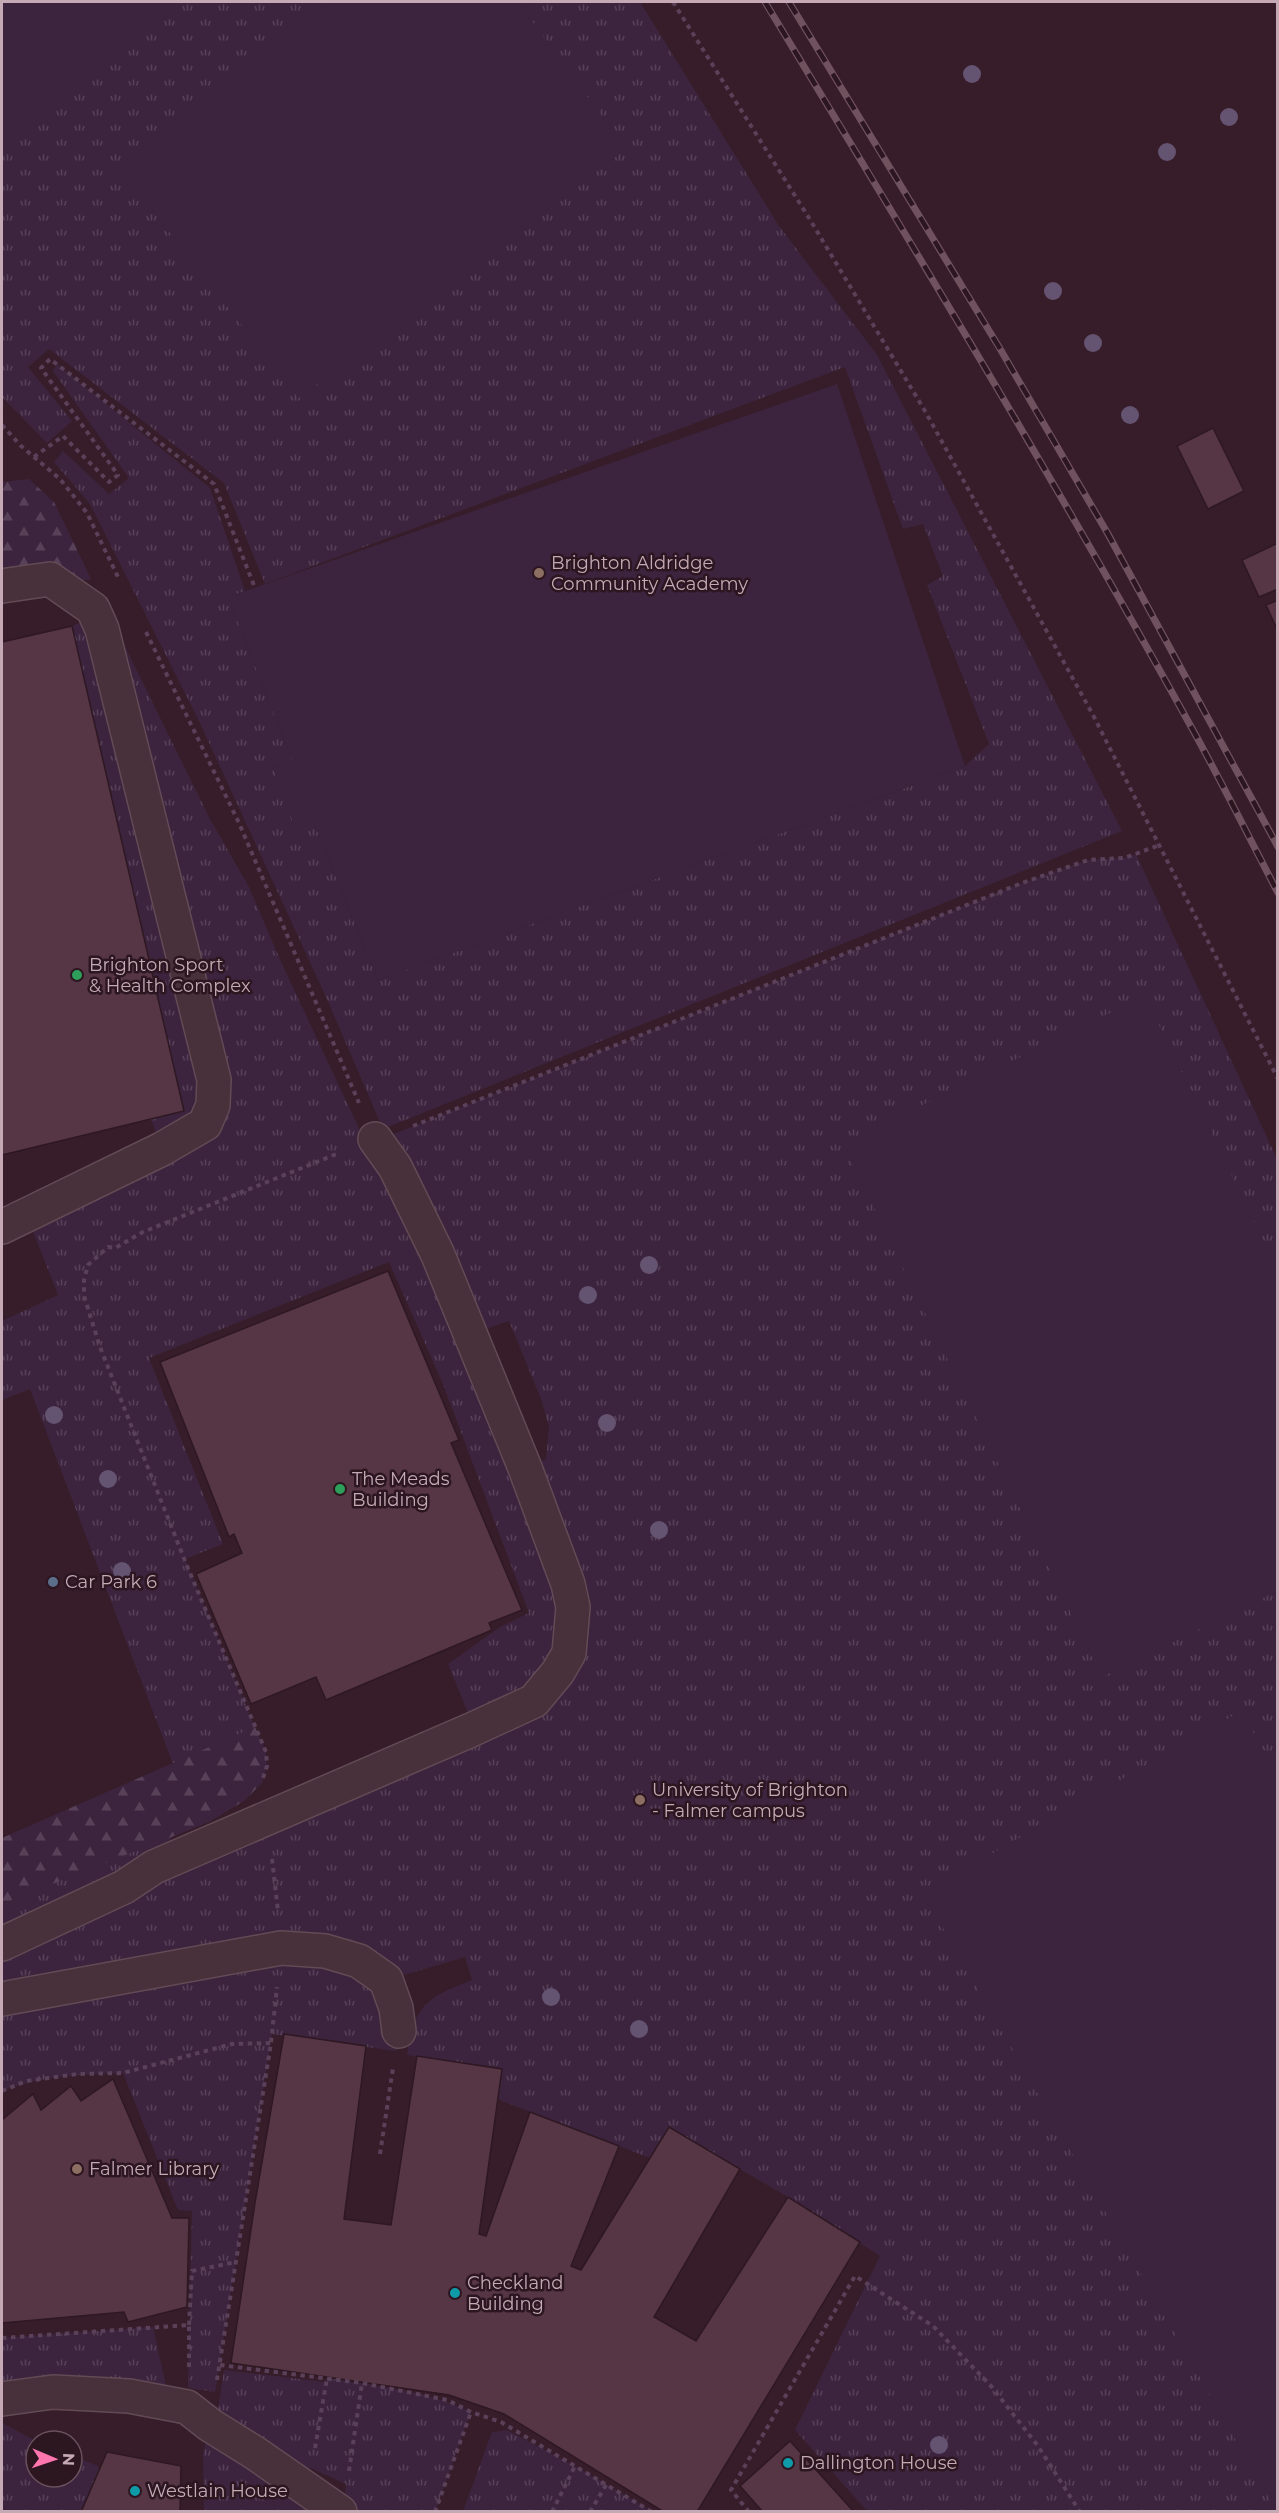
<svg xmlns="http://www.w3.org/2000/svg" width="1279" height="2513" viewBox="0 0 1279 2513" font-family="Montserrat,sans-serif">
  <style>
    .grass { fill: url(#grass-tufts) }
    .forest { fill: url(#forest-firs) }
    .green { fill: #3c243e }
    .building { fill: #563644; stroke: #2e1822; stroke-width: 1.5 }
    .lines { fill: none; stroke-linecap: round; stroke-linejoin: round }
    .minor-casing { stroke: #634b55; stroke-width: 36 }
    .path { stroke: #5a4058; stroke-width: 4; stroke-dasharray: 4.5 4.5; stroke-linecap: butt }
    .minor { stroke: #48313b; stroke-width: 33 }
    .rail-casing { stroke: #70525f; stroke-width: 7 }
    .rail { stroke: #2c1620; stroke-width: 4.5; stroke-dasharray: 14; stroke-linecap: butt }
    .tree { fill: #645371 }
    .education-dot { fill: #8d6e63; stroke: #2c1620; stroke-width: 2 }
    .leisure-dot { fill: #2e9e5b; stroke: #2c1620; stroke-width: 2 }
    .service-dot { fill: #5c6f8a; stroke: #2c1620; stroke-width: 2 }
    .culture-dot { fill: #0f9aa8; stroke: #2c1620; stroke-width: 2 }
    .labels { text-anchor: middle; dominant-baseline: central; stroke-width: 5; stroke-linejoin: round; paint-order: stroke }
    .poi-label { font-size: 18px; fill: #c5aab5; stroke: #2c1620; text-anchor: start }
  </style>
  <defs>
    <pattern id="grass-tufts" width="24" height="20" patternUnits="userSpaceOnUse" patternTransform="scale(1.5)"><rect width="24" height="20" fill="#3c243e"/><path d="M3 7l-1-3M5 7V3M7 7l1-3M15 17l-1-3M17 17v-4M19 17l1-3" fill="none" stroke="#574158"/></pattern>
    <pattern id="forest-firs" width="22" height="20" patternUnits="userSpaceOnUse" patternTransform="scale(1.5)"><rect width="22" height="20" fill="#3c243e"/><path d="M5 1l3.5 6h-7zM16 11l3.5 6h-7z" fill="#574158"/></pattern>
  </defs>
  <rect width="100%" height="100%" fill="#371d29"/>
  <g class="grass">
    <polygon points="2,2 640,2 779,226 877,355 1122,831 383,1129 326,997 199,721 90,504 54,462 63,451 109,494 129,478 53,371 57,364 210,488 245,591 228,597 292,760 273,767 294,824 312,818 378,980 965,766 989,744 927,585 943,576 923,524 903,529 845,367 265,584 224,483 49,349 28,367 72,421 47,443 2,397"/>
    <polygon points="108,612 210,819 249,887 282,964 363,1137 428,1255 566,1619 539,1683 470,1718 448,1664 500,1627 529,1613 443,1384 389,1262 149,1358 223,1544 185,1559 255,1727 173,1764 30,1389 2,1400 2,1321 58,1295 27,1216 162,1149 151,1119 184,1111 72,626"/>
    <path d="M1136 854 1277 1159V2511H867L795 2430 880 2256 788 2197 669 2128 650 2158 497 2099 502 2069 407 2055C416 2003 425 1999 472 1980L465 1957 387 1980 398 2029 396 2051 272 2034 215 2392 188 2388 192 2211 178 2210 123 2073C81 2074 41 2076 2 2091V1904L174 1835 155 1865 471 1730 569 1653 525 1468 546 1459 549 1427 541 1399 509 1321 469 1335 389 1136 1022 883 1088 860 1124 858Z"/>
    <polygon points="153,2327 170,2404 2,2399 2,2338"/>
    <path d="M224 2370 325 2382 327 2378C375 2385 427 2391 471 2412L435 2512 344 2511 346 2484 311 2468 296 2474 216 2422Z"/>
    <polygon points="2,2423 36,2441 36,2477 72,2477 72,2456 98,2466 99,2470 81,2511 2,2511"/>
    <polygon points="210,2425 341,2512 204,2512 203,2454"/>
    <polygon points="507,2430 575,2466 652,2511 463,2511 492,2432"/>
  </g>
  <g class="forest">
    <polygon points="29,479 54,502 91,579 62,585 2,586 2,482"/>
    <polygon points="255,1727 266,1752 267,1766 262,1783 244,1801 209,1822 2,1904 2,1838"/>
  </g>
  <g class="green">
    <polygon points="2,2 177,2 2,147"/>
    <polygon points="331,2 518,2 626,149 299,398 119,168"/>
    <polygon points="837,384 965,766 378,980 312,818 294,825 273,767 292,760 228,597"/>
    <polygon points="1145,996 1277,1269 1277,1591 1102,1677 843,1144"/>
    <polygon points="1241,1711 1278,1776 1277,2512 923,1893"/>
  </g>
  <g class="building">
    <polygon points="1213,428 1244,491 1208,509 1177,446"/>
    <polygon points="1278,543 1278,589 1259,597 1242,560"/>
    <polygon points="1278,600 1278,631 1266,605"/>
    <polygon points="72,626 184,1111 2,1155 2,642"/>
    <polygon points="388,1271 459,1440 451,1443 522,1610 489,1623 492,1630 326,1700 316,1677 251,1704 196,1574 242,1553 234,1534 229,1537 160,1362"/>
    <polygon points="284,2034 366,2046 344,2219 391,2225 417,2056 502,2069 479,2234 486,2236 530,2112 619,2146 571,2266 581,2270 669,2127 740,2169 654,2317 696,2341 788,2197 860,2242 697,2512 664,2512 504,2414 449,2395 231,2363 255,2203"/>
    <polygon points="113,2079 172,2218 189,2218 187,2307 128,2322 124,2312 2,2323 2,2120 33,2094 41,2110 71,2086 81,2101"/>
    <polygon points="790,2441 854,2512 763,2512 740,2486"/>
    <polygon points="107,2452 181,2466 180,2512 81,2512"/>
  </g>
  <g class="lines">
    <g class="minor-casing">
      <g id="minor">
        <polyline points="2,586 50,579 93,609 102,629 214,1080 213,1105 205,1124 162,1149 2,1227"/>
        <polyline points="2,1944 124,1887 154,1867 471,1730 534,1701 558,1672 569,1653 573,1607 568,1584 525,1468 438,1255 395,1167 375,1139"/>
        <polyline points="2,1999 281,1948 325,1951 359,1961 386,1980 396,2008 399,2031"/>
        <polyline points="2,2399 53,2392 129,2396 187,2407 210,2425 255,2453 340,2512"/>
      </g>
    </g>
    <g class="path">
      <polyline points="673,2 809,218 925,411 1093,715 1278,1079"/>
      <polyline points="2,425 21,446 60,479 87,513 118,577"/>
      <polyline points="34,457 63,436 109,482 118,475 41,368 50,359 214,484 255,588"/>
      <polyline points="146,632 239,823 359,1103"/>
      <polyline points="413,1126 1022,883 1088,860 1124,858 1160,845"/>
      <polyline points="263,1778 267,1766 266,1752 187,1566 100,1347 84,1296 84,1280 88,1265 108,1247 115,1248 143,1232 339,1153"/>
      <polyline points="272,1859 278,1911"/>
      <polyline points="2,2091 26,2081 78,2074 123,2073 232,2044 271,2043"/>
      <polyline points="380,2154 393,2068"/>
      <polyline points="189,2325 192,2271 236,2262"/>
      <polyline points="2,2338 189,2325 189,2367"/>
      <polyline points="220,2365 362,2383 447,2400 471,2412 501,2422 652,2512"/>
      <polyline points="217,2380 271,2043 277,1987"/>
      <polyline points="315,2448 327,2378"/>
      <polyline points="349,2471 362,2383"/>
      <polyline points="435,2512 471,2412"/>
      <polyline points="552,2512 575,2466"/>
      <polyline points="590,2512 606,2485"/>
      <polyline points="749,2512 731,2490 855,2276 933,2326 991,2386 1038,2446 1080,2512"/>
    </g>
    <use href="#minor" class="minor"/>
    <g class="rail-casing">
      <g id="rail">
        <path d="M765 2C911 243 1058 485 1194 732 1223 785 1250 839 1278 893"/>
        <polyline points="789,2 999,347 1108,534 1278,847"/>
      </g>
    </g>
    <use href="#rail" class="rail"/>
  </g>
  <g class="tree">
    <circle cx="972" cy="74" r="9"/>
    <circle cx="1229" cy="117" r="9"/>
    <circle cx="1167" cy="152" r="9"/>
    <circle cx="1053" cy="291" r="9"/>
    <circle cx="1093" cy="343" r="9"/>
    <circle cx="1130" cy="415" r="9"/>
    <circle cx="649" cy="1265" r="9"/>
    <circle cx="588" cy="1295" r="9"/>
    <circle cx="54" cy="1415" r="9"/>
    <circle cx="607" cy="1423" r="9"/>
    <circle cx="108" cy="1479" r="9"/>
    <circle cx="659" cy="1530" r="9"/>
    <circle cx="122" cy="1571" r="9"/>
    <circle cx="551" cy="1997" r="9"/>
    <circle cx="639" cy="2029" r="9"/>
    <circle cx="939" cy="2445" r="9"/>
  </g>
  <g class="education-dot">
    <circle cx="539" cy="573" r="6"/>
    <circle cx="640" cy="1800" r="6"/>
    <circle cx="77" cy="2169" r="6"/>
  </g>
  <g class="leisure-dot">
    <circle cx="77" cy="975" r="6"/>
    <circle cx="340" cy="1489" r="6"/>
  </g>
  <circle class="service-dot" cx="53" cy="1582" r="6"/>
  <g class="culture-dot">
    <circle cx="455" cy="2293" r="6"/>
    <circle cx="788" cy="2463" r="6"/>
    <circle cx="135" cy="2491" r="6"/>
  </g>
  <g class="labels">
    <g class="poi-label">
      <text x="551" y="563">Brighton Aldridge<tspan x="551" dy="21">Community Academy</tspan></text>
      <text x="89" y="965">Brighton Sport<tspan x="89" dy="21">&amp; Health Complex</tspan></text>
      <text x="352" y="1479">The Meads<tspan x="352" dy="21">Building</tspan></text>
      <text x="65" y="1582">Car Park 6</text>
      <text x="652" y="1790">University of Brighton<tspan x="652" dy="21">- Falmer campus</tspan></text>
      <text x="89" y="2169">Falmer Library</text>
      <text x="467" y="2283">Checkland<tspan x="467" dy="21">Building</tspan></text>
      <text x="800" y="2463">Dallington House</text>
      <text x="147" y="2491">Westlain House</text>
    </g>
  </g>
  <rect width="1279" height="2513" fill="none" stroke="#c5aab5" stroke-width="6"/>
  <g transform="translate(54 2459) rotate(92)"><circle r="28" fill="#2c1620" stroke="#69515c" stroke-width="1.5"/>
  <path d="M0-4.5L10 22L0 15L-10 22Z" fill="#ff75ae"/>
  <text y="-9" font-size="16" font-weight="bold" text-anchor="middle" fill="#c5aab5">N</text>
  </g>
</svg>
